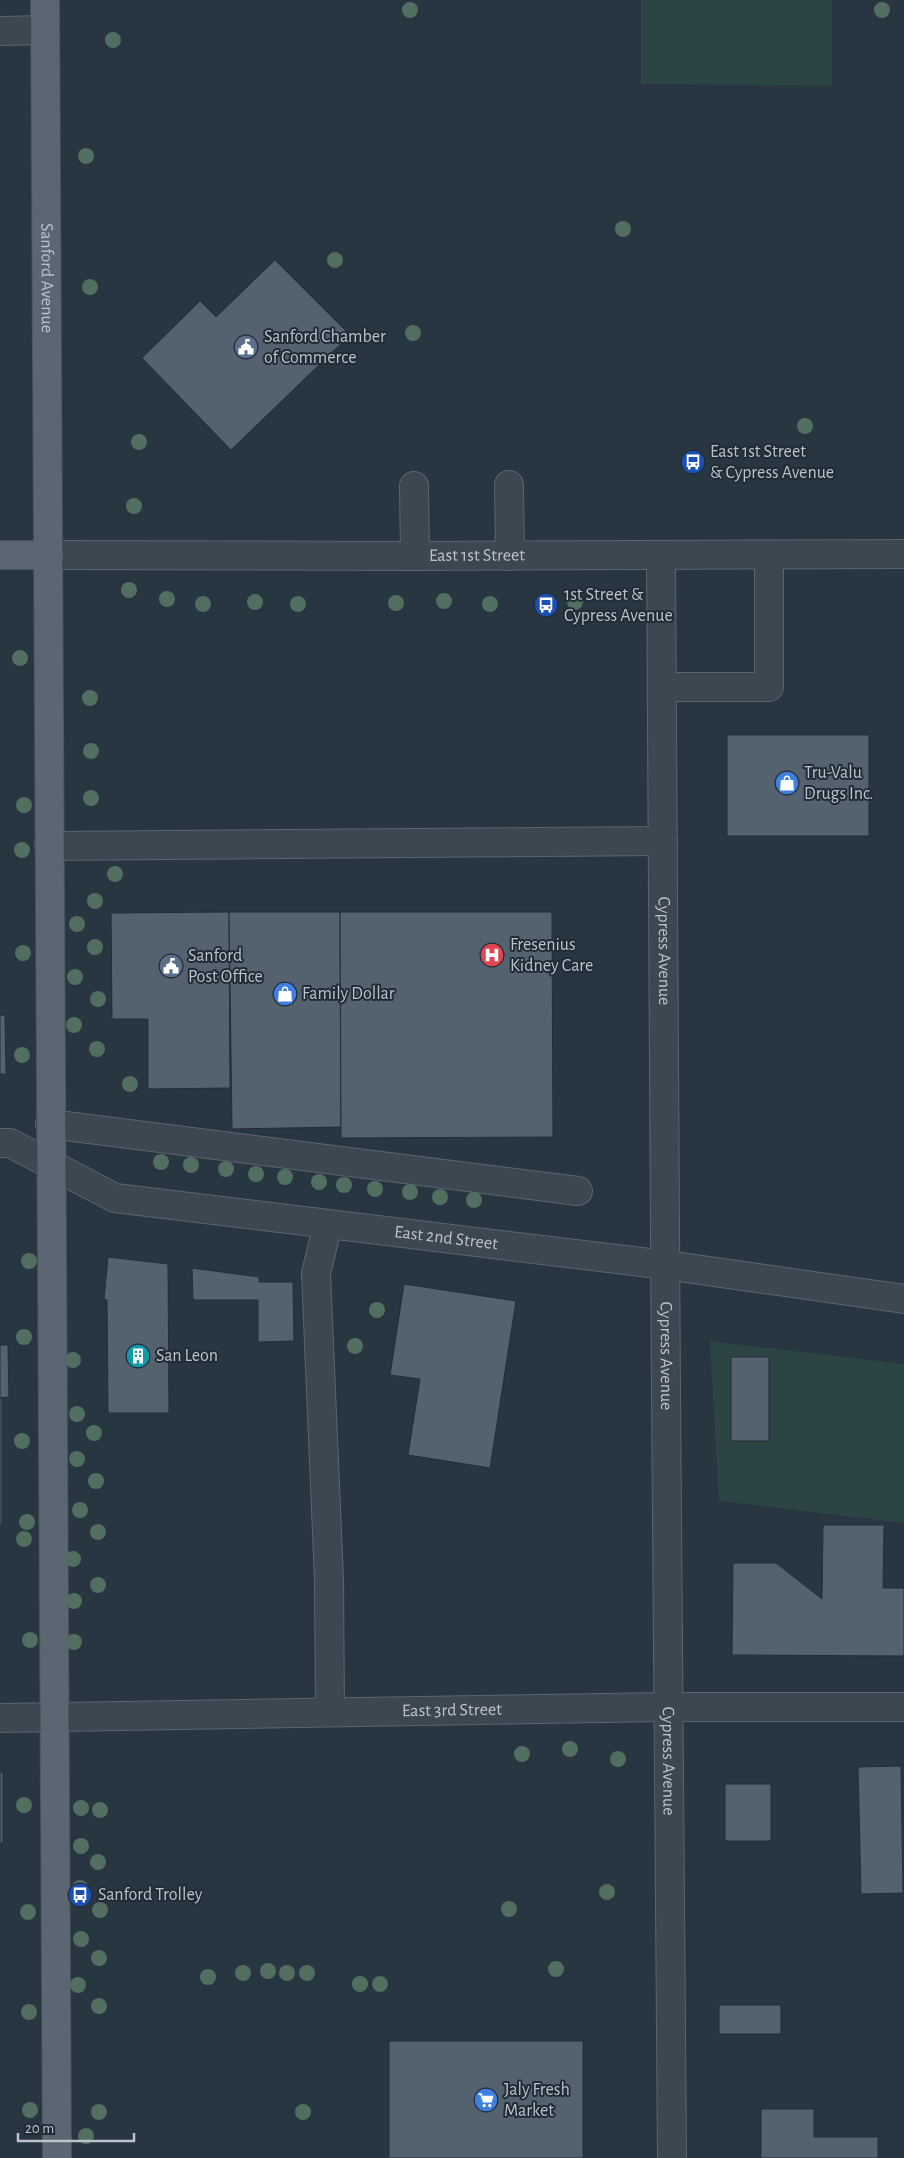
<svg xmlns="http://www.w3.org/2000/svg" width="904" height="2158" viewBox="0 0 904 2158" font-family="'Alegreya Sans',sans-serif">
  <style>
    .green { fill: #2c4444 }
    .building { fill: #54616f; stroke: #232e39 }
    .lines { fill: none; stroke-linecap: round; stroke-linejoin: round }
    .minor-casing { stroke: #5b656f; stroke-width: 30 }
    .major-casing { stroke: #49535e; stroke-width: 30 }
    .minor { stroke: #3d4752; stroke-width: 28 }
    .major { stroke: #5b6672; stroke-width: 28 }
    .tree { fill: #516e60 }
    .labels { text-anchor: middle; dominant-baseline: central; stroke-width: 4; stroke-linejoin: round; paint-order: stroke }
    .street-label { font-size: 18px; fill: #bac2cc; stroke: #212c37 }
    .poi-label { font-size: 18px; fill: #bac2cc; stroke: #212c37; text-anchor: start }
  </style>
  <rect width="100%" height="100%" fill="#283642"/>
  <g class="green">
    <polygon points="641,0 832,0 832,86 641,84"/>
    <polygon points="710,1341 904,1364 904,1523 719,1501"/>
  </g>
  <g class="building">
    <polygon points="275,260 350,335 231,450 142,358 200,301 216,317"/>
    <rect x="727" y="735" width="142" height="101"/>
    <polygon points="229,912 230,1088 148,1089 148,1019 112,1019 111,913"/>
    <polygon points="229,912 340,912 341,1127 232,1129"/>
    <polygon points="340,912 552,912 553,1137 341,1138"/>
    <polygon points="0,1015 5,1015 6,1074 0,1074"/>
    <polygon points="108,1257 168,1264 169,1413 108,1413 107,1300 104,1299"/>
    <polygon points="192,1268 259,1277 259,1282 293,1282 294,1341 258,1342 258,1300 193,1300"/>
    <polygon points="404,1284 516,1301 490,1468 408,1455 420,1379 390,1375"/>
    <polygon points="0,1345 8,1345 9,1397 0,1398"/>
    <rect x="731" y="1357" width="38" height="84"/>
    <rect x="0" y="1398" width="2" height="128"/>
    <polygon points="823,1525 884,1525 883,1588 904,1588 904,1656 732,1655 733,1563 776,1563 822,1599"/>
    <polygon points="901,1766 903,1893 861,1894 858,1767"/>
    <rect x="0" y="1772" width="3" height="71"/>
    <rect x="725" y="1784" width="46" height="57"/>
    <rect x="719" y="2005" width="62" height="29"/>
    <rect x="389" y="2041" width="194" height="117"/>
    <polygon points="761,2109 814,2109 814,2137 878,2137 878,2158 761,2158"/>
  </g>
  <g class="lines">
    <g class="minor-casing">
      <g id="minor">
        <polyline points="0,31 45,30"/>
        <polyline points="509,485 510,556"/>
        <polyline points="414,486 415,556"/>
        <path id="s1" d="M49 555 415 556 904 554"/>
        <path id="s2" d="M661 555C666 1089 665 1624 672 2158"/>
        <polyline points="662,687 769,687 769,555"/>
        <polyline points="49,846 663,841"/>
        <polyline points="50,1124 578,1191"/>
        <path id="s3" d="M0 1143H10L115 1198 666 1265 904 1299"/>
        <polyline points="328,1224 316,1273 329,1580 330,1712"/>
        <path id="s4" d="M0 1718 666 1707H904"/>
      </g>
    </g>
    <g class="major-casing">
      <g id="major">
        <path id="s5" d="M45 0 57 2158"/>
        <polyline points="0,555 49,555"/>
      </g>
    </g>
    <use href="#minor" class="minor"/>
    <use href="#major" class="major"/>
  </g>
  <g class="tree">
    <circle cx="410" cy="10" r="8"/>
    <circle cx="882" cy="10" r="8"/>
    <circle cx="113" cy="40" r="8"/>
    <circle cx="86" cy="156" r="8"/>
    <circle cx="623" cy="229" r="8"/>
    <circle cx="335" cy="260" r="8"/>
    <circle cx="90" cy="287" r="8"/>
    <circle cx="413" cy="333" r="8"/>
    <circle cx="805" cy="426" r="8"/>
    <circle cx="139" cy="442" r="8"/>
    <circle cx="134" cy="506" r="8"/>
    <circle cx="129" cy="590" r="8"/>
    <circle cx="167" cy="599" r="8"/>
    <circle cx="444" cy="601" r="8"/>
    <circle cx="255" cy="602" r="8"/>
    <circle cx="575" cy="602" r="8"/>
    <circle cx="396" cy="603" r="8"/>
    <circle cx="203" cy="604" r="8"/>
    <circle cx="298" cy="604" r="8"/>
    <circle cx="490" cy="604" r="8"/>
    <circle cx="20" cy="658" r="8"/>
    <circle cx="90" cy="698" r="8"/>
    <circle cx="91" cy="751" r="8"/>
    <circle cx="91" cy="798" r="8"/>
    <circle cx="24" cy="805" r="8"/>
    <circle cx="22" cy="850" r="8"/>
    <circle cx="115" cy="874" r="8"/>
    <circle cx="95" cy="901" r="8"/>
    <circle cx="77" cy="924" r="8"/>
    <circle cx="95" cy="947" r="8"/>
    <circle cx="23" cy="953" r="8"/>
    <circle cx="75" cy="977" r="8"/>
    <circle cx="98" cy="999" r="8"/>
    <circle cx="74" cy="1025" r="8"/>
    <circle cx="97" cy="1049" r="8"/>
    <circle cx="22" cy="1055" r="8"/>
    <circle cx="130" cy="1084" r="8"/>
    <circle cx="161" cy="1162" r="8"/>
    <circle cx="191" cy="1165" r="8"/>
    <circle cx="226" cy="1169" r="8"/>
    <circle cx="256" cy="1174" r="8"/>
    <circle cx="285" cy="1177" r="8"/>
    <circle cx="319" cy="1182" r="8"/>
    <circle cx="344" cy="1185" r="8"/>
    <circle cx="375" cy="1189" r="8"/>
    <circle cx="410" cy="1192" r="8"/>
    <circle cx="440" cy="1197" r="8"/>
    <circle cx="474" cy="1200" r="8"/>
    <circle cx="29" cy="1261" r="8"/>
    <circle cx="377" cy="1310" r="8"/>
    <circle cx="24" cy="1337" r="8"/>
    <circle cx="355" cy="1346" r="8"/>
    <circle cx="73" cy="1360" r="8"/>
    <circle cx="77" cy="1414" r="8"/>
    <circle cx="94" cy="1433" r="8"/>
    <circle cx="22" cy="1441" r="8"/>
    <circle cx="77" cy="1459" r="8"/>
    <circle cx="96" cy="1481" r="8"/>
    <circle cx="80" cy="1510" r="8"/>
    <circle cx="27" cy="1522" r="8"/>
    <circle cx="98" cy="1532" r="8"/>
    <circle cx="24" cy="1539" r="8"/>
    <circle cx="73" cy="1559" r="8"/>
    <circle cx="98" cy="1585" r="8"/>
    <circle cx="74" cy="1601" r="8"/>
    <circle cx="30" cy="1640" r="8"/>
    <circle cx="74" cy="1642" r="8"/>
    <circle cx="570" cy="1749" r="8"/>
    <circle cx="522" cy="1754" r="8"/>
    <circle cx="618" cy="1759" r="8"/>
    <circle cx="24" cy="1805" r="8"/>
    <circle cx="81" cy="1808" r="8"/>
    <circle cx="100" cy="1810" r="8"/>
    <circle cx="81" cy="1846" r="8"/>
    <circle cx="98" cy="1862" r="8"/>
    <circle cx="80" cy="1888" r="8"/>
    <circle cx="607" cy="1892" r="8"/>
    <circle cx="509" cy="1909" r="8"/>
    <circle cx="100" cy="1910" r="8"/>
    <circle cx="28" cy="1912" r="8"/>
    <circle cx="81" cy="1939" r="8"/>
    <circle cx="99" cy="1958" r="8"/>
    <circle cx="556" cy="1969" r="8"/>
    <circle cx="268" cy="1971" r="8"/>
    <circle cx="243" cy="1973" r="8"/>
    <circle cx="287" cy="1973" r="8"/>
    <circle cx="307" cy="1973" r="8"/>
    <circle cx="208" cy="1977" r="8"/>
    <circle cx="360" cy="1984" r="8"/>
    <circle cx="380" cy="1984" r="8"/>
    <circle cx="78" cy="1985" r="8"/>
    <circle cx="99" cy="2006" r="8"/>
    <circle cx="29" cy="2012" r="8"/>
    <circle cx="30" cy="2110" r="8"/>
    <circle cx="99" cy="2112" r="8"/>
    <circle cx="303" cy="2112" r="8"/>
    <circle cx="86" cy="2136" r="8"/>
  </g>
  <defs>
    <g id="civic-disc" transform="scale(1.25)"><circle r="9.5" fill="#5c6f8a" stroke="#212c37"/><path d="M-.6-6.5H3V-4.5H.6V-3L4-1V1h2V6H-6V1h2V-1L-.6-3ZM-1.2 2.5V6h2.4V2.5Z" fill="#fff"/></g>
    <g id="bus-disc" transform="scale(1.25)"><circle r="9.5" fill="#1a4fb4" stroke="#212c37"/><path d="M-5-6H5V4H4V6H2V4H-2V6H-4V4H-5ZM-3.5-4V0h7V-4ZM-3.5 1.2v1.5H-2V1.2ZM2 1.2v1.5H3.5V1.2Z" fill="#fff"/></g>
    <g id="shop-disc" transform="scale(1.25)"><circle r="9.5" fill="#3f7fe0" stroke="#212c37"/><path d="M-5-2.5h2.3a2.7 3.5 0 0 1 5.4 0H5L5.5 6h-11ZM-1.5-2.5h3a1.5 2.3 0 0 0-3 0Z" fill="#fff"/></g>
    <g id="hospital-disc" transform="scale(1.25)"><circle r="9.5" fill="#e0444e" stroke="#212c37"/><path d="M-5-5h3v3.5h4V-5h3V5h-3V1.5h-4V5h-3Z" fill="#fff"/></g>
    <g id="building-disc" transform="scale(1.25)"><circle r="9.5" fill="#0f9aa8" stroke="#212c37"/><path d="M-4-6H4V6H1V3H-1V6H-4ZM-2.5-4.3h1.7v1.8h-1.7ZM.8-4.3h1.7v1.8H.8ZM-2.5-1h1.7V.8h-1.7ZM.8-1h1.7V.8H.8Z" fill="#fff"/></g>
    <g id="supermarket-disc" transform="scale(1.25)"><circle r="9.5" fill="#3f7fe0" stroke="#212c37"/><path d="M-6-5.5h2.5l.6 2H6L4.5 2H-2.5L-4.4-4H-6ZM-1.5 3.2a1.3 1.3 0 1 0 .1 0ZM3 3.2a1.3 1.3 0 1 0 .1 0Z" fill="#fff"/></g>
  </defs>
  <g fill-rule="evenodd">
    <use href="#civic-disc" x="246" y="347"/>
    <use href="#bus-disc" x="693" y="462"/>
    <use href="#bus-disc" x="546" y="605"/>
    <use href="#shop-disc" x="787" y="783"/>
    <use href="#hospital-disc" x="492" y="955"/>
    <use href="#civic-disc" x="171" y="966"/>
    <use href="#shop-disc" x="285" y="994"/>
    <use href="#building-disc" x="138" y="1356"/>
    <use href="#bus-disc" x="80" y="1895"/>
    <use href="#supermarket-disc" x="486" y="2100"/>
  </g>
  <g class="labels">
    <g class="street-label">
      <text stroke="none"><textPath href="#s5" startOffset="278">Sanford Avenue</textPath></text>
      <text stroke="none"><textPath href="#s1" startOffset="428">East 1st Street</textPath></text>
      <text stroke="none"><textPath href="#s2" startOffset="396">Cypress Avenue</textPath></text>
      <text stroke="none"><textPath href="#s3" startOffset="462">East 2nd Street</textPath></text>
      <text stroke="none"><textPath href="#s2" startOffset="801">Cypress Avenue</textPath></text>
      <text stroke="none"><textPath href="#s4" startOffset="452">East 3rd Street</textPath></text>
      <text stroke="none"><textPath href="#s2" startOffset="1206">Cypress Avenue</textPath></text>
    </g>
    <g class="poi-label">
      <text x="264" y="337">Sanford Chamber<tspan x="264" dy="21">of Commerce</tspan></text>
      <text x="710" y="452">East 1st Street<tspan x="710" dy="21">&amp; Cypress Avenue</tspan></text>
      <text x="564" y="595">1st Street &amp;<tspan x="564" dy="21">Cypress Avenue</tspan></text>
      <text x="804" y="773">Tru-Valu<tspan x="804" dy="21">Drugs Inc.</tspan></text>
      <text x="510" y="945">Fresenius<tspan x="510" dy="21">Kidney Care</tspan></text>
      <text x="188" y="956">Sanford<tspan x="188" dy="21">Post Office</tspan></text>
      <text x="302" y="994">Family Dollar</text>
      <text x="156" y="1356">San Leon</text>
      <text x="98" y="1895">Sanford Trolley</text>
      <text x="504" y="2090">Jaly Fresh<tspan x="504" dy="21">Market</tspan></text>
    </g>
  </g>
  <path d="M18 2133v8h116v-8" fill="none" stroke="#bac2cc" stroke-width="2.5"/>
  <text x="25" y="2133" font-size="15" fill="#bac2cc" stroke="#212c37" stroke-width="4" paint-order="stroke">20 m</text>
</svg>
